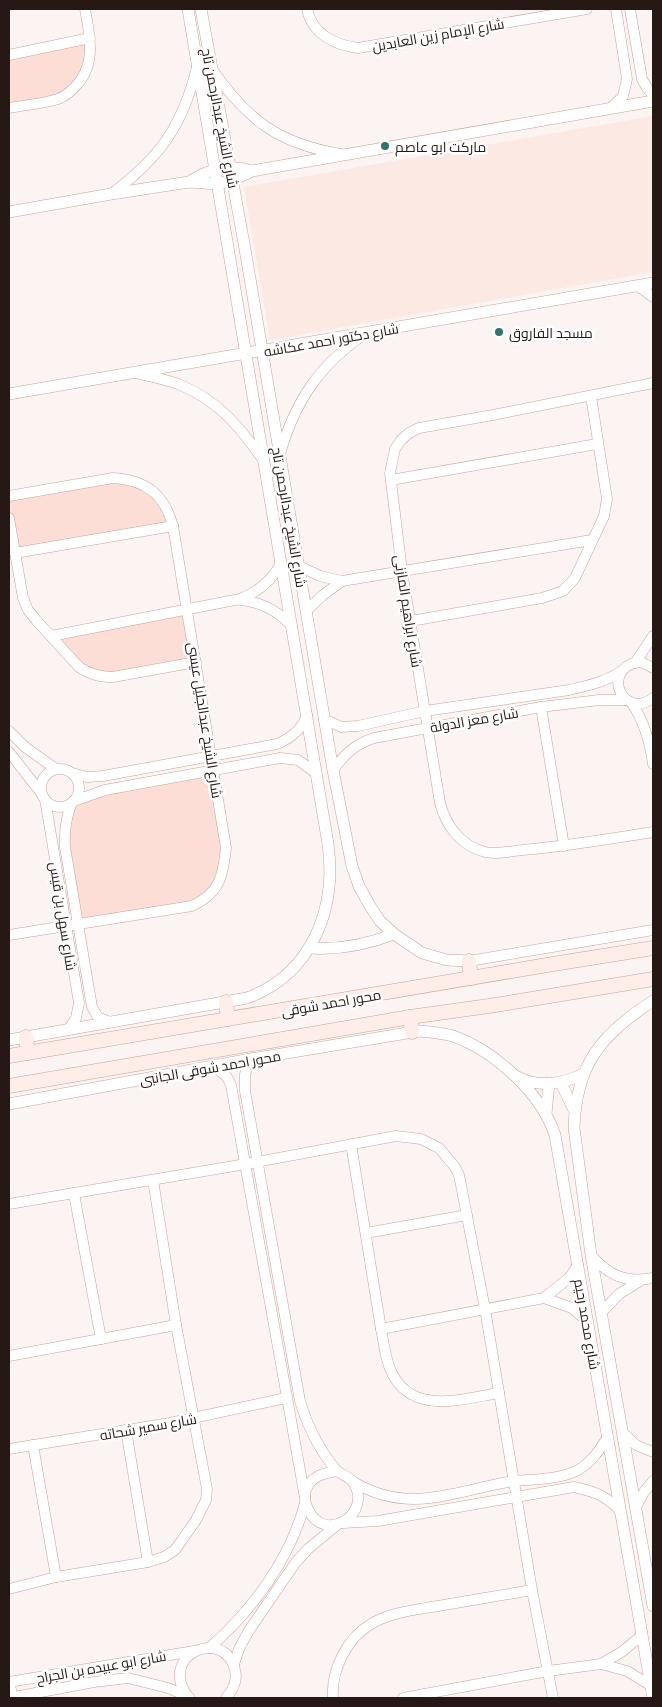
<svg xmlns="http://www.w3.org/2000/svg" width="662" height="1707" viewBox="0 0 662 1707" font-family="Literata,Cairo,serif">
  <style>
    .built { fill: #fce9e3 }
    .green { fill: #fcded6 }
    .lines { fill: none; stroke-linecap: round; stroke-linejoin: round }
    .minor-casing { stroke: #c8a299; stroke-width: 11 }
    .tertiary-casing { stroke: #c8a299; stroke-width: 12 }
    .secondary-casing { stroke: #c8a299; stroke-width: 15 }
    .minor { stroke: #fff; stroke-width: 10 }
    .tertiary { stroke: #fff; stroke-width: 11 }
    .secondary { stroke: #feede8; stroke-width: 14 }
    .poi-dot { fill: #2d746b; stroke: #fff; stroke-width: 2 }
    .labels { text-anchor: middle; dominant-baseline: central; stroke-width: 5; stroke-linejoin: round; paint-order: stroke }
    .street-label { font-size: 14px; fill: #261815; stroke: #fff }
    .poi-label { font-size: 14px; fill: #261815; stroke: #fff; text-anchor: start }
  </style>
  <rect width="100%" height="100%" fill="#fcf4f2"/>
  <polygon class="built" points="653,116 653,272 270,340 244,187"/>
  <g class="green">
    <polygon points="90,38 89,63 60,99 9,108 9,55"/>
    <polygon points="113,478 152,490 173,526 15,553 9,518 9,496"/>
    <polygon points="188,611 196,662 113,677 89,674 51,636"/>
    <polygon points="214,769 225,863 202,901 78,923 65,847 67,816 84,797"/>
  </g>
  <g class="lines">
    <g class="minor-casing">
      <g id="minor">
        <path d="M307 9C312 34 335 45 358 48L587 9"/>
        <polyline points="630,9 642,79 647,88 653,95"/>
        <polyline points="9,55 90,38"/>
        <path d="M212 69C247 120 279 144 341 154"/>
        <path d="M9 108C25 105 42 104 58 99 64 97 69 93 74 88 97 66 90 37 85 9"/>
        <polyline points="611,108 623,96 627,79 616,9"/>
        <path d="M111 194C160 158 183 125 197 67"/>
        <polyline points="638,286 653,297"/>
        <path d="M136 373C150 376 164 379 178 384 218 400 239 426 264 461"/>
        <path d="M653 383 493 415 419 428 409 433 401 440 395 449 390 473 402 571 440 803C446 826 461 846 485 852 496 855 511 851 523 850 567 846 610 839 653 832"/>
        <path d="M280 454C295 401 320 364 366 333"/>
        <polyline points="391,480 597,444"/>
        <path d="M9 496 113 478C146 480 164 494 173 526L226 848C223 876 220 893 192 906L9 935"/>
        <path d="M9 518 23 598 28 610 36 620 79 667C90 674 99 677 113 677L196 662"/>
        <polyline points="15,553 173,526"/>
        <polyline points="299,566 320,576 342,581 592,540"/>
        <path d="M241 600C261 602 278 611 292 626"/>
        <polyline points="306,611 323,595 342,581"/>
        <polyline points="411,621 542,598 563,591 575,578 604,516 607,499 591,396"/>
        <path d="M51 636 240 599C258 592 272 581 281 563"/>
        <polyline points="635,663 653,636"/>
        <path d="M653 668C646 664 639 660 631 664 603 677 626 719 653 698"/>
        <path d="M631 702C644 721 650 741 653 764"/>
        <polyline points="541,707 564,846"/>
        <path d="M324 719 341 727 358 726 425 711 569 690C586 686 605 682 620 672"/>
        <polyline points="9,731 25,747 56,769"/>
        <polyline points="9,752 42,794"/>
        <circle cx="60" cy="788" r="19"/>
        <path d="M333 770C345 754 355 744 374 738L541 707 599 700H627"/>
        <path d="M72 773 87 777 103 776 277 744C291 738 302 730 307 715"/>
        <polyline points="45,799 79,1003 76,1018 68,1030"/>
        <polyline points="74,801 105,790 280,758 298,760 316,773"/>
        <path d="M72 802C66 817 64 830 65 847L92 1007 98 1017 110 1022"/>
        <polyline points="469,961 653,930"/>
        <path d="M251 1059 245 1074V1091L300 1401C308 1428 319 1450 337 1471"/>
        <polyline points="214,1066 227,1077 231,1085 305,1498"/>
        <path d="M351 1144 381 1329C384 1343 385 1358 391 1371 411 1416 462 1399 499 1393"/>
        <polyline points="74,1194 101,1339"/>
        <polyline points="9,1204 246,1164 396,1136 421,1139 439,1148 455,1167 459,1175 485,1309 532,1590 553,1698"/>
        <polyline points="366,1233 467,1215"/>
        <path d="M591 1255C609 1276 626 1283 653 1278"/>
        <polyline points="544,1298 569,1278 578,1265"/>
        <polyline points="601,1313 619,1294 640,1281"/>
        <polyline points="381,1329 544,1298 572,1308 588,1322"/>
        <polyline points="9,1356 176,1325"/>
        <polyline points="126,1430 148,1562"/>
        <polyline points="623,1433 636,1445 653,1452"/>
        <polyline points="33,1445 56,1577"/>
        <polyline points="9,1449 170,1423 286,1398"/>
        <path d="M337 1471C342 1475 350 1477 353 1482 374 1514 324 1545 308 1509 305 1503 304 1497 306 1490 311 1476 324 1473 337 1471Z"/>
        <path d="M352 1481C371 1493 393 1499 415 1499 449 1498 481 1486 514 1481 534 1479 557 1480 576 1471 590 1464 599 1451 607 1438"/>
        <polyline points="636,1507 644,1492 653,1481"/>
        <path d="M343 1523 378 1521 574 1487C593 1491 607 1496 619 1510"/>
        <polyline points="9,1589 56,1577 148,1562 164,1557 175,1550 196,1520 206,1500 207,1489 176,1325 153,1180"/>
        <path d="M209 1648C253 1610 290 1559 305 1503"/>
        <polyline points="234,1664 239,1649 248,1632 296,1562 308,1549 337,1525"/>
        <polyline points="601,1664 627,1671 650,1685"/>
        <polyline points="9,1698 94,1682 128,1678 168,1688 189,1697"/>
        <polyline points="13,1698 9,1682 194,1651"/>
        <path d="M189 1698C155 1655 225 1626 235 1670 238 1681 233 1690 226 1698"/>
        <path d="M333 1698C331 1670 347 1638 371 1624 391 1612 415 1610 438 1606 469 1601 501 1595 532 1590"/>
        <polyline points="403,1698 548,1671 601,1664 623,1651 642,1635"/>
      </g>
    </g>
    <g class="tertiary-casing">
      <g id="tertiary">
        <polyline points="201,9 245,249 333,770 352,866 359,886 370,906 380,921 394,934 422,953 447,960 469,961"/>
        <path d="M189 182C209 169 228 164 252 171"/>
        <polyline points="9,212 111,194 189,182 218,184 233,180 252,171 653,101"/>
        <polyline points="9,394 653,283"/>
        <path d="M309 948C339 950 366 945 394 934"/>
        <path d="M653 1001C601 1034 576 1065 574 1128L591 1255 653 1606"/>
        <path d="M9 1040 247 998C312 974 337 909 328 844L188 9"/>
        <path d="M518 1077C539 1088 563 1084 583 1074"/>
        <polyline points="561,1083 574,1110"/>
        <path d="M9 1104 251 1059 419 1031C431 1032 443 1033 453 1036 495 1051 541 1093 555 1135L653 1698"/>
        <polyline points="546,1114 549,1083"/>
      </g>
    </g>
    <g class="secondary-casing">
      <g id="secondary">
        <polyline points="469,961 471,978"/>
        <polyline points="226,1002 228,1019"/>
        <polyline points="410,1017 412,1032"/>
        <polyline points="26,1037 28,1053"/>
        <polyline points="9,1056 553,964 653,948"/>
        <polyline points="9,1086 410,1017 489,1006 653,979"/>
      </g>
    </g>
    <use href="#minor" class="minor"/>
    <use href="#tertiary" class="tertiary"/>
    <use href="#secondary" class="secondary"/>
  </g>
  <g class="poi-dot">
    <circle cx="385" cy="146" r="5"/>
    <circle cx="499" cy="332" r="5"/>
  </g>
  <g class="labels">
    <g class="street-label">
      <text transform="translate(438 34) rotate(-10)">شارع الإمام زين العابدين</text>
      <text transform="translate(221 118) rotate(79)">شارع الشيخ عبدالرحمن تاج</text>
      <text transform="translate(331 339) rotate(-10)">شارع دكتور احمد عكاشه</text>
      <text transform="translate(290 517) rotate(80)">شارع الشيخ عبدالرحمن تاج</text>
      <text transform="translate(409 611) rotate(81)">شارع ابراهيم المازنى</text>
      <text transform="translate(474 719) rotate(-10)">شارع معز الدولة</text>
      <text transform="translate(206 720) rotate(81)">شارع الشيخ عبدالجليل عيسى</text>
      <text transform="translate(64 916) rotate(81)">شارع سهل بن قيس</text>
      <text transform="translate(331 1002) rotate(-10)">محور احمد شوقى</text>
      <text transform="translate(210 1067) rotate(-10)">محور احمد شوقى الجانبى</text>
      <text transform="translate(588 1324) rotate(80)">شارع محمد رحيم</text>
      <text transform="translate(148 1426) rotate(-10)">شارع سمير شحاته</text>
      <text transform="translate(101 1666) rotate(-10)">شارع ابو عبيده بن الجراح</text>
    </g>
    <g class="poi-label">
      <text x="395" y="146">ماركت ابو عاصم</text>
      <text x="509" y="332">مسجد الفاروق</text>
    </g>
  </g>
  <rect width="662" height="1707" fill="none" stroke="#261815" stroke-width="20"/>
</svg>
